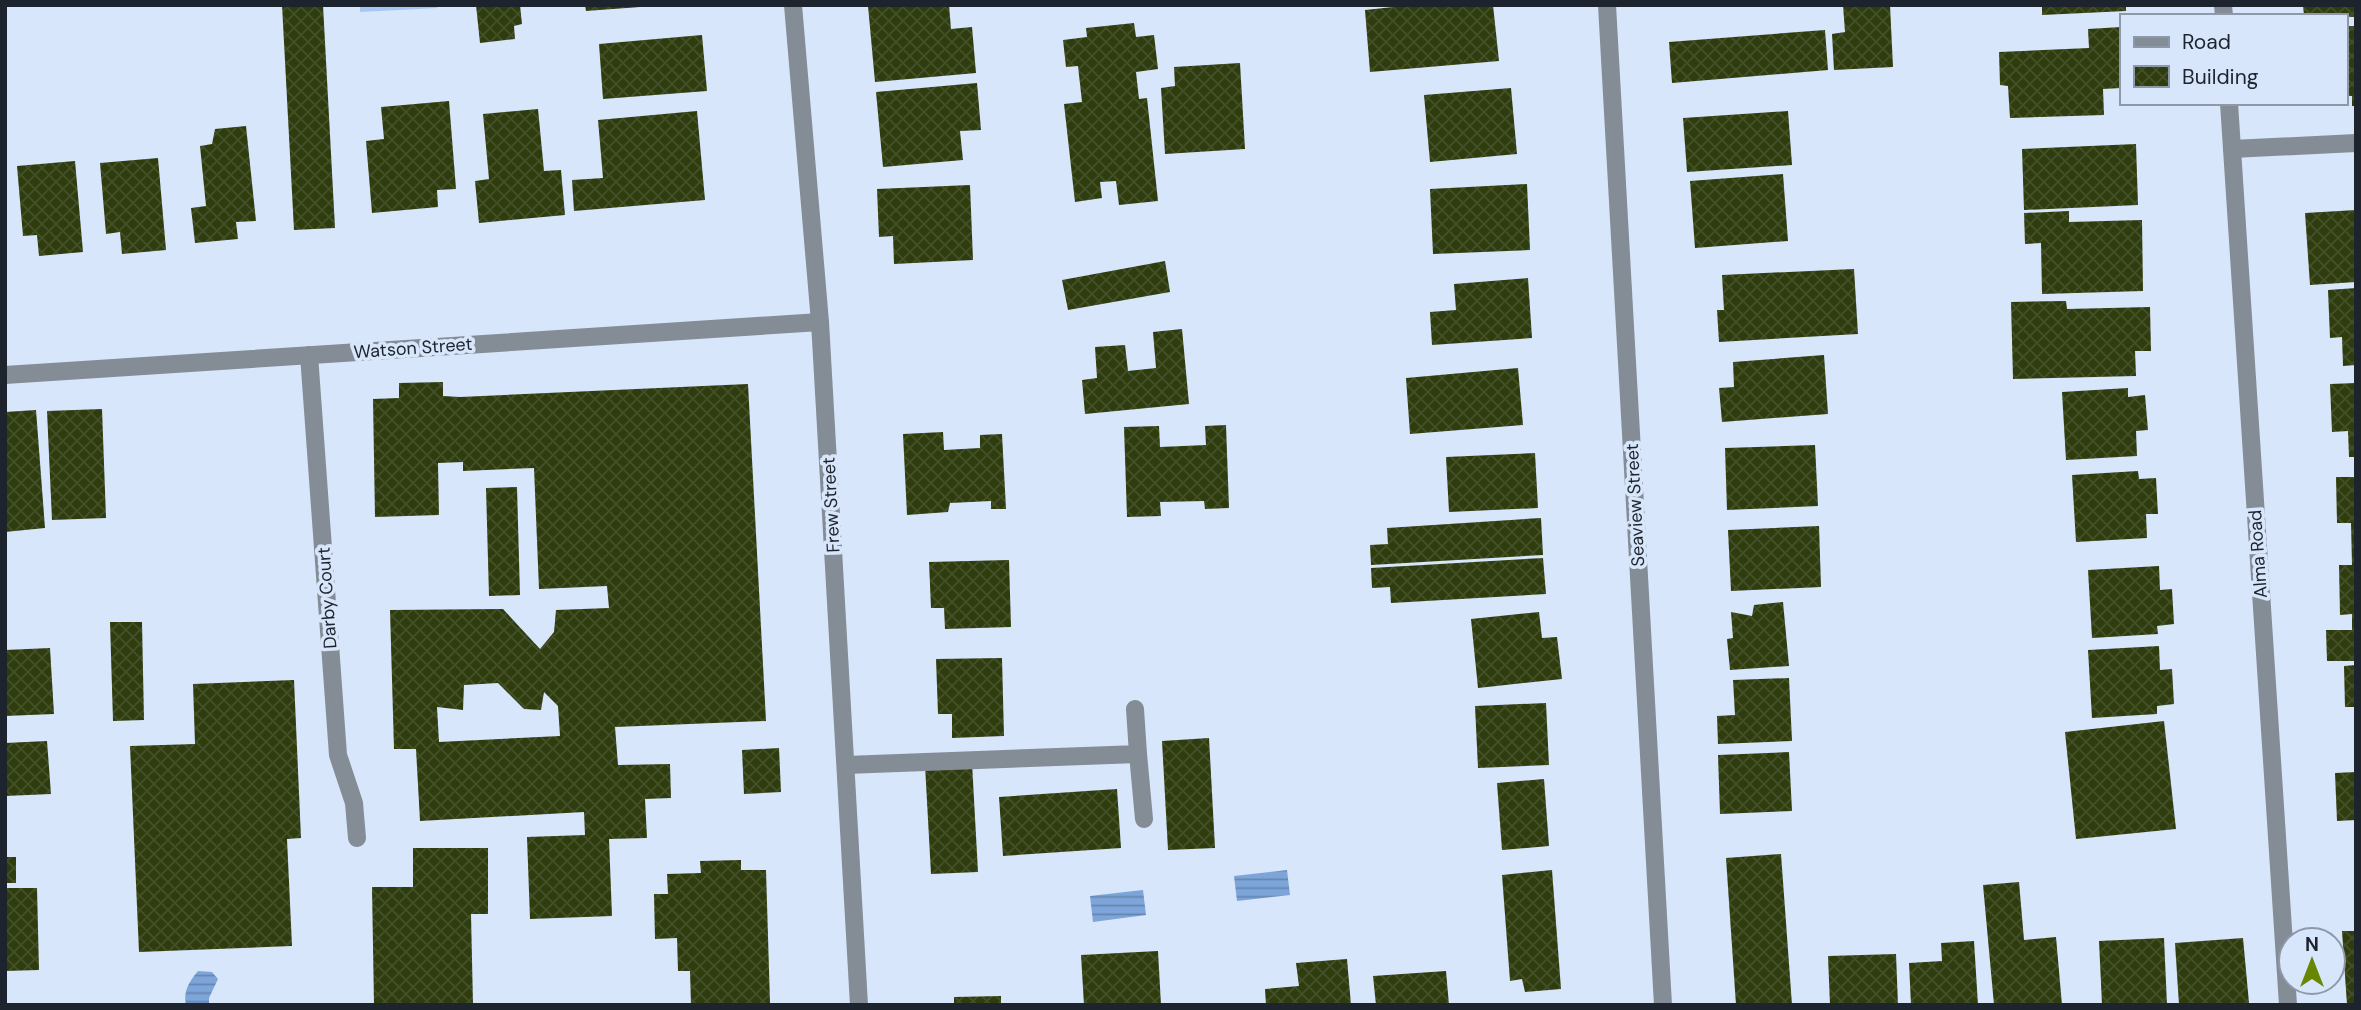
<svg xmlns="http://www.w3.org/2000/svg" width="2361" height="1010" viewBox="0 0 2361 1010" font-family="'DM Sans',sans-serif">
  <style>
    .green { fill: #a5c7f4 }
    .water { fill: url(#water-rules) }
    .building { fill: url(#building-cross-hatch); fill-rule: evenodd }
    .lines { fill: none; stroke-linecap: round; stroke-linejoin: round }
    .lane { stroke: #848c96; stroke-width: 18 }
    .street { stroke: #848c96; stroke-width: 18 }
    .labels { text-anchor: middle; dominant-baseline: central; stroke-width: 7; stroke-linejoin: round; paint-order: stroke }
    .street-label { font-size: 18px; fill: #1d242d; stroke: #d7e6fb }
  </style>
  <defs>
    <pattern id="water-rules" width="6" height="5" patternUnits="userSpaceOnUse" patternTransform="scale(1.75)"><rect width="6" height="5" fill="#7da5da"/><path d="M0 2.5h6" fill="none" stroke="#6686b1"/></pattern>
    <pattern id="building-cross-hatch" width="8" height="8" patternUnits="userSpaceOnUse" patternTransform="scale(1.75)"><rect width="8" height="8" fill="#2f3d0e"/><path d="M0 0l8 8M0 8l8-8" fill="none" stroke="#445029"/></pattern>
  </defs>
  <rect width="100%" height="100%" fill="#d7e6fb"/>
  <polygon class="green" points="360,5 436,5 437,8 360,12"/>
  <g class="water">
    <polygon points="1287,870 1290,895 1237,901 1234,876"/>
    <polygon points="1143,890 1146,915 1093,922 1090,896"/>
    <path d="M198 971 212 972 218 979 209 998V1005H186C183 991 189 982 198 971Z"/>
  </g>
  <g class="building">
    <polygon points="282,5 323,5 335,228 294,230"/>
    <polygon points="476,5 520,5 522,24 514,26 515,39 480,43"/>
    <polygon points="585,5 640,5 640,7 586,11"/>
    <polygon points="882,5 949,5 951,29 972,27 976,73 875,82 868,6"/>
    <polygon points="1412,5 1493,5 1499,61 1370,72 1365,10"/>
    <polygon points="1843,5 1890,5 1893,67 1834,70 1832,34 1845,32"/>
    <polygon points="2042,5 2126,5 2126,11 2042,15"/>
    <polygon points="2303,5 2356,5 2356,17 2304,16"/>
    <polygon points="1134,23 1136,37 1154,35 1158,69 1136,72 1139,99 1147,98 1158,201 1119,205 1116,181 1100,182 1102,198 1075,202 1064,104 1082,102 1078,66 1066,67 1063,40 1087,37 1086,28"/>
    <polygon points="2345,26 2356,26 2356,106 2352,106 2352,96 2345,96"/>
    <polygon points="2121,27 2121,88 2103,89 2104,115 2010,118 2008,86 2000,85 1999,52 2089,48 2088,29"/>
    <polygon points="1825,30 1828,70 1672,83 1669,42"/>
    <polygon points="702,35 707,91 603,99 599,44"/>
    <polygon points="1240,63 1245,149 1165,154 1161,88 1175,86 1174,67"/>
    <polygon points="977,83 981,130 960,131 963,160 883,167 876,92"/>
    <polygon points="1511,88 1517,154 1430,162 1424,95"/>
    <polygon points="449,101 456,189 437,190 438,207 372,213 366,141 384,139 381,107"/>
    <polygon points="538,109 544,171 561,170 565,215 479,223 475,181 489,179 483,114"/>
    <polygon points="697,111 705,200 574,211 572,180 603,178 598,120"/>
    <polygon points="1788,111 1792,165 1687,172 1683,118"/>
    <polygon points="246,126 256,221 236,222 238,239 195,243 191,208 206,206 200,146 212,144 215,129"/>
    <polygon points="2136,144 2138,205 2024,210 2022,149"/>
    <polygon points="158,158 166,250 122,254 120,232 106,234 100,163"/>
    <polygon points="75,161 83,252 39,256 37,235 23,236 17,166"/>
    <polygon points="1783,174 1788,241 1695,248 1690,181"/>
    <polygon points="1527,184 1530,250 1433,254 1430,189"/>
    <polygon points="970,185 973,260 894,264 893,236 879,237 877,189"/>
    <polygon points="2356,210 2356,282 2310,285 2305,213"/>
    <polygon points="2069,211 2069,222 2142,220 2143,291 2042,294 2041,243 2025,244 2024,213"/>
    <polygon points="1165,261 1170,292 1068,310 1062,280"/>
    <polygon points="1854,269 1858,334 1719,342 1717,310 1724,310 1722,275"/>
    <polygon points="1528,278 1532,338 1432,345 1430,312 1456,310 1454,284"/>
    <polygon points="2356,288 2356,365 2343,366 2342,337 2330,338 2328,290"/>
    <polygon points="2066,301 2067,309 2150,307 2151,351 2135,351 2136,376 2013,379 2011,302"/>
    <polygon points="1182,329 1189,404 1085,414 1082,380 1097,378 1095,347 1125,345 1128,371 1156,368 1153,332"/>
    <polygon points="1824,355 1828,414 1722,422 1719,388 1734,387 1733,362"/>
    <polygon points="1518,368 1523,425 1410,434 1406,378"/>
    <path d="M443 382V396L460 397 748 384 766 721 615 727 618 765 670 764 671 798 645 799 647 838 609 839 612 916 530 919 527 837 585 835 584 812 420 821 416 749H394L390 610 503 609 540 649 554 632 556 610 609 608 607 586 539 589 534 468 463 471V462L438 463 439 515 375 517 373 399 399 398V383ZM498 683 524 709 541 710 544 692 558 706 560 736 439 742 437 707 463 710 464 685Z"/>
    <polygon points="2356,383 2356,457 2349,457 2348,431 2332,432 2330,384"/>
    <polygon points="2128,388 2128,397 2145,395 2148,430 2136,431 2137,456 2066,460 2062,392"/>
    <polygon points="102,409 106,518 52,520 47,411"/>
    <polygon points="36,410 45,528 5,532 5,412"/>
    <polygon points="1226,425 1229,508 1205,509 1204,501 1160,502 1161,516 1127,517 1124,427 1159,426 1160,447 1206,445 1205,426"/>
    <polygon points="943,432 944,450 980,448 980,435 1002,434 1006,509 991,509 991,501 950,503 948,512 907,515 903,434"/>
    <polygon points="1815,445 1818,506 1727,510 1725,448"/>
    <polygon points="1535,453 1538,508 1449,512 1446,457"/>
    <polygon points="2138,471 2139,479 2156,478 2158,514 2146,514 2147,538 2076,542 2072,475"/>
    <polygon points="2336,477 2356,477 2356,661 2327,661 2326,630 2352,630 2352,614 2340,615 2339,565 2352,565 2351,523 2337,523"/>
    <polygon points="517,487 520,595 489,596 486,488"/>
    <polygon points="1541,518 1543,555 1371,565 1370,545 1388,544 1387,528"/>
    <polygon points="1819,526 1821,587 1731,591 1728,530"/>
    <polygon points="1543,558 1546,594 1391,603 1390,587 1372,588 1371,568"/>
    <polygon points="1009,560 1011,627 945,629 944,608 931,608 929,562"/>
    <polygon points="2159,566 2160,590 2172,589 2174,624 2157,626 2158,634 2092,638 2088,570"/>
    <polygon points="1783,602 1789,666 1730,670 1727,639 1733,638 1731,612 1752,616 1754,605"/>
    <polygon points="1539,612 1542,638 1557,637 1562,679 1478,688 1471,619"/>
    <polygon points="110,622 142,622 144,720 113,721"/>
    <polygon points="2159,646 2160,670 2172,669 2174,704 2157,706 2157,714 2092,718 2088,650"/>
    <polygon points="50,648 54,714 5,716 5,650"/>
    <polygon points="1002,658 1004,736 952,738 952,714 938,714 936,659"/>
    <polygon points="2356,665 2356,707 2345,707 2344,666"/>
    <polygon points="1789,678 1792,741 1718,744 1717,716 1735,715 1733,680"/>
    <polygon points="294,680 301,838 287,839 292,946 139,952 130,746 195,744 193,684"/>
    <polygon points="1546,703 1549,765 1478,768 1475,706"/>
    <polygon points="2164,721 2176,829 2076,839 2065,732"/>
    <polygon points="1209,738 1215,848 1168,850 1162,741"/>
    <polygon points="47,741 51,794 5,796 5,743"/>
    <polygon points="779,748 781,792 744,794 742,750"/>
    <polygon points="1789,752 1792,811 1720,814 1718,755"/>
    <polygon points="972,763 978,872 931,874 925,765"/>
    <polygon points="2356,772 2356,820 2337,821 2335,773"/>
    <polygon points="1544,779 1549,846 1502,850 1497,783"/>
    <polygon points="1117,789 1121,848 1003,856 999,797"/>
    <polygon points="413,848 488,848 488,914 471,914 473,1005 374,1005 372,887 413,887"/>
    <polygon points="1781,854 1792,1005 1736,1005 1726,858"/>
    <rect x="5" y="857" width="11" height="26"/>
    <polygon points="741,860 741,870 766,870 770,1003 691,1005 690,971 678,971 677,938 655,939 654,894 668,894 667,874 701,873 700,861"/>
    <polygon points="1552,870 1561,989 1525,992 1522,979 1510,981 1502,875"/>
    <polygon points="2019,882 2024,940 2056,937 2062,1005 1994,1005 1983,885"/>
    <polygon points="5,888 37,888 39,970 5,971"/>
    <polygon points="2342,931 2356,931 2356,1005 2347,1005"/>
    <polygon points="2164,938 2167,1005 2102,1005 2099,941"/>
    <polygon points="2243,938 2249,1003 2179,1005 2175,943"/>
    <polygon points="1974,941 1978,1005 1911,1005 1909,963 1942,961 1941,943"/>
    <polygon points="1158,951 1161,1005 1084,1005 1081,955"/>
    <polygon points="1896,954 1898,1005 1830,1005 1828,956"/>
    <polygon points="1347,959 1351,1005 1266,1005 1265,989 1299,986 1296,963"/>
    <polygon points="1446,971 1449,1005 1376,1005 1373,976"/>
    <polygon points="1001,996 1001,1005 954,1005 954,997"/>
  </g>
  <g class="lines">
    <g class="lane">
      <polyline points="309,355 338,755 354,803 357,838"/>
      <polyline points="1138,754 1144,819"/>
      <polyline points="846,765 1138,754 1135,709"/>
    </g>
    <g class="street">
      <polyline points="793,5 820,322 859,1005"/>
      <polyline points="1607,5 1663,1005"/>
      <polyline points="2223,5 2224,16"/>
      <polyline points="2229,103 2288,1005"/>
      <polyline points="2232,149 2356,143"/>
      <polyline points="5,375 820,322"/>
    </g>
  </g>
  <g class="labels">
    <g class="street-label">
      <text transform="translate(413 348) rotate(-4)">Watson Street</text>
      <text transform="translate(831 505) rotate(-93)">Frew Street</text>
      <text transform="translate(1635 505) rotate(-93)">Seaview Street</text>
      <text transform="translate(2258 554) rotate(-94)">Alma Road</text>
      <text transform="translate(327 598) rotate(-94)">Darby Court</text>
    </g>
  </g>
  <rect width="2361" height="1010" fill="none" stroke="#1d242d" stroke-width="14"/>
  <rect x="2120" y="14" width="228" height="91" fill="#d7e6fb" stroke="#8d98a9" stroke-width="2"/>
  <rect x="2134" y="37" width="35" height="10" fill="#848c96" stroke="#8d98a9" stroke-width="2"/>
  <text x="2182" y="49" font-size="21" fill="#1d242d">Road</text>
  <rect x="2134" y="66" width="35" height="21" fill="url(#building-cross-hatch)" stroke="#8d98a9" stroke-width="2"/>
  <text x="2182" y="84" font-size="21" fill="#1d242d">Building</text>
  <g transform="translate(2312 961)"><circle r="33" fill="#d7e6fb" stroke="#8d98a9" stroke-width="2"/>
  <path d="M0-5L12 26L0 18L-12 26Z" fill="#678702"/>
  <text y="-10" font-size="19" font-weight="bold" text-anchor="middle" fill="#1d242d">N</text>
  </g>
</svg>
